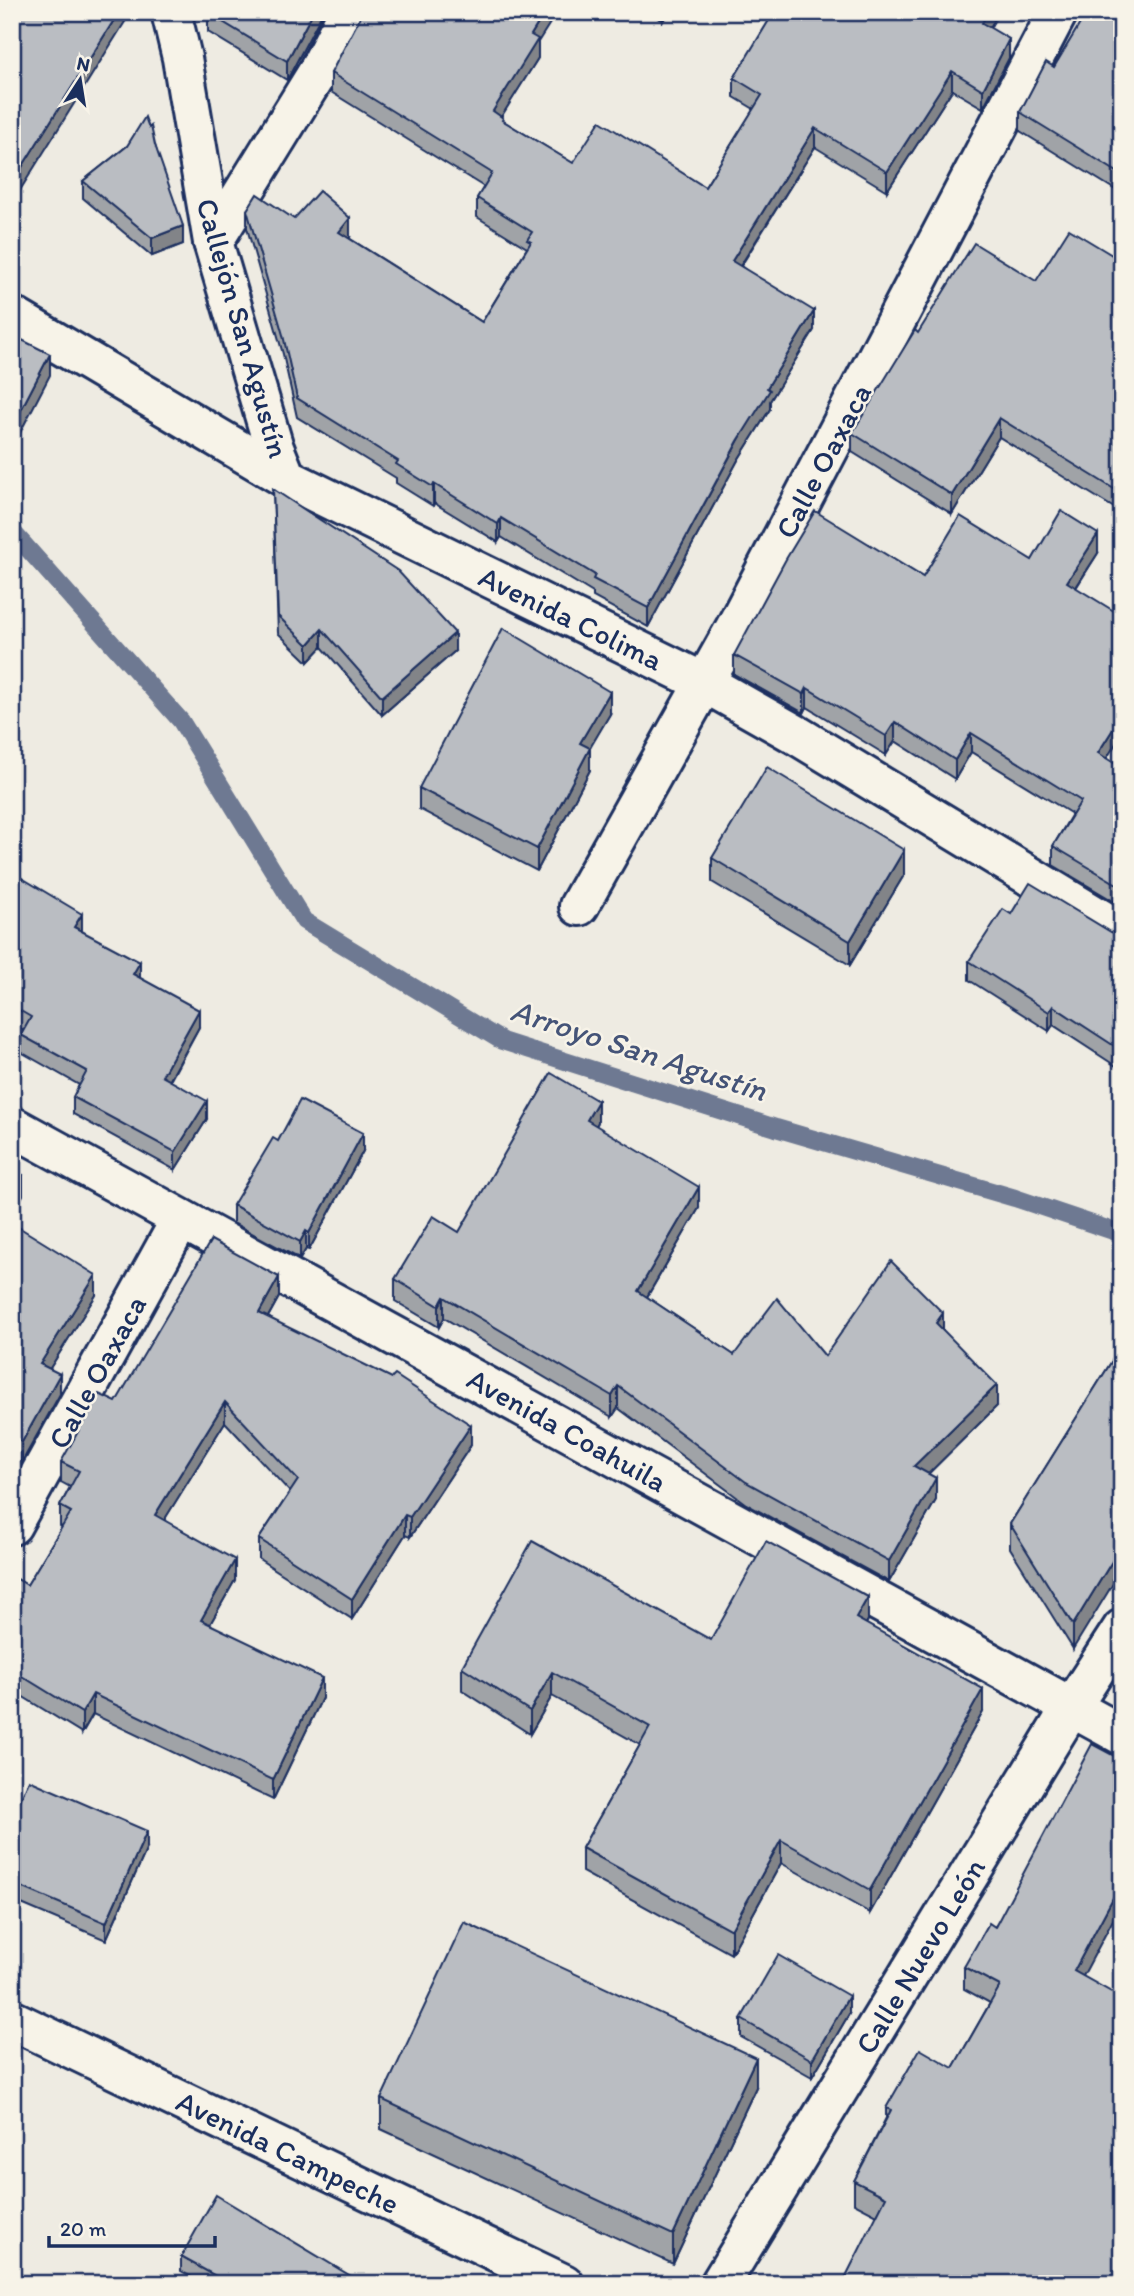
<svg xmlns="http://www.w3.org/2000/svg" width="1134" height="2296" viewBox="0 0 1134 2296" font-family="Itim,sans-serif">
  <style>
    .lines { fill: none; stroke-linecap: round; stroke-linejoin: round }
    .stream { stroke: #6e7992; stroke-width: 18 }
    .street-casing { stroke: #1b2f5e; stroke-width: 44 }
    .street { stroke: #f7f3e8; stroke-width: 38 }
    .wall { fill: #a0a3a7; stroke: #1b2f5e; stroke-width: 2 }
    .shaded-wall { fill: #828488; stroke: #1b2f5e; stroke-width: 2 }
    .building { fill: #babdc2; stroke: #1b2f5e; stroke-width: 2 }
    .labels { text-anchor: middle; dominant-baseline: central; stroke-width: 5; stroke-linejoin: round; paint-order: stroke }
    .street-label { font-size: 30px; fill: #1b2f5e; stroke: #f7f3e8 }
    .water-label { font-size: 32px; font-style: italic; fill: #455478; stroke: #f7f3e8 }
  </style>
  <rect width="100%" height="100%" fill="#eeebe2"/>
  <filter id="ink" filterUnits="userSpaceOnUse"><feTurbulence type="fractalNoise" baseFrequency=".0143" numOctaves="2"/><feDisplacementMap in="SourceGraphic" scale="14" xChannelSelector="R" yChannelSelector="G"/><feConvolveMatrix kernelMatrix="1 2 1 2 8 2 1 2 1" color-interpolation-filters="sRGB"/></filter>
  <g filter="url(#ink)">
    <g class="lines">
      <polyline class="stream" points="12,531 181,721 304,921 502,1041 776,1128 1015,1198 1122,1234"/>
      <g class="street-casing">
        <g id="street">
          <polyline points="171,12 182,58 213,242 274,448 286,478"/>
          <polyline points="213,242 317,73 348,12"/>
          <polyline points="12,316 286,478 705,683 795,734 1122,932"/>
          <polyline points="579,906 735,628 1058,12"/>
          <polyline points="12,1126 1122,1735"/>
          <polyline points="12,1525 181,1219"/>
          <polyline points="12,2020 564,2284"/>
          <polyline points="720,2284 1072,1706 1122,1629"/>
        </g>
      </g>
      <use href="#street" class="street"/>
    </g>
    <g class="wall">
      <polygon points="208,12 323,12 287,80 208,32"/>
      <polygon points="650,12 668,12 663,21"/>
      <polygon points="999,12 990,28 1009,58 983,108 952,90 887,191 815,147 741,266 814,330 770,401 770,409 738,460 648,627 593,597 593,593 501,537 498,542 434,503 433,506 396,483 396,478 297,417 283,354 247,228 247,210 294,219 350,237 349,238 482,322 527,248 477,217 477,198 484,187 331,92 331,73 538,42 538,58 501,116 503,121 573,163 705,187 754,109 734,97 734,78"/>
      <polygon points="1122,12 1122,194 1020,131 1020,112 1054,67"/>
      <polygon points="155,145 183,244 152,256 83,198 83,181 127,146"/>
      <polygon points="1122,261 1122,507 1119,511 999,437 952,514 852,452 852,433 918,333 1036,281"/>
      <polygon points="273,489 455,651 382,715 322,647 308,662 278,633"/>
      <polygon points="1098,553 1076,588 1107,758 1122,768 1122,906 1053,865 1053,846 1072,814 971,752 955,779 895,741 886,755 807,707 804,713 734,674 734,655 923,577 1032,560"/>
      <polygon points="610,714 589,748 590,770 537,871 419,809 419,788"/>
      <polygon points="712,858 904,875 850,965 712,882"/>
      <polygon points="12,869 14,873 82,931 199,1027 170,1081 207,1119 175,1170 73,1114 73,1097 79,1085 21,1052 21,1035 23,1030 12,1023"/>
      <polygon points="1011,914 1122,935 1122,1070 1053,1025 1049,1031 969,980 969,961"/>
      <polygon points="598,1122 596,1126 699,1208 647,1297 734,1355 825,1356 943,1331 997,1406 928,1474 936,1500 889,1582 746,1504 618,1408 612,1417 444,1318 439,1327 395,1301 395,1279 459,1232"/>
      <polygon points="278,1141 363,1151 309,1250 306,1249 300,1259 233,1223 233,1205"/>
      <polygon points="12,1223 96,1295 50,1368 60,1394 22,1462 12,1457"/>
      <polygon points="279,1297 268,1317 471,1445 410,1537 405,1535 352,1619 259,1559 259,1539 290,1492 225,1422 164,1520 235,1580 210,1624 322,1698 273,1800 93,1714 82,1733 12,1690 12,1576 27,1585 62,1527 60,1526 60,1506 70,1487 61,1482 61,1462 116,1402"/>
      <polygon points="1115,1356 1073,1649 1010,1548 1010,1524"/>
      <polygon points="868,1620 866,1624 983,1712 870,1913 781,1863 731,1954 582,1872 582,1848 640,1745 552,1696 530,1734 462,1690 462,1667 711,1640"/>
      <polygon points="1122,1760 877,2215 854,2203 854,2181 886,2118 886,2108 953,2068 990,2003 964,1989 964,1967"/>
      <polygon points="12,1819 147,1848 106,1940 12,1900"/>
      <polygon points="849,2014 812,2077 741,2037 741,2019"/>
      <polygon points="756,2087 673,2264 381,2129 381,2099"/>
      <polygon points="181,2257 364,2284 204,2284 181,2271"/>
    </g>
    <g class="shaded-wall">
      <polygon points="119,12 128,12 128,17 12,203 12,183"/>
      <polygon points="313,12 323,12 287,80 287,61"/>
      <polygon points="545,12 557,12 538,42 538,58 493,130 493,111 531,35"/>
      <polygon points="663,12 668,12 663,21"/>
      <polygon points="988,12 999,12 982,41 982,23"/>
      <polygon points="1009,39 1009,58 983,108 983,90"/>
      <polygon points="952,71 952,90 887,191 887,172"/>
      <polygon points="815,128 815,147 732,279 732,261"/>
      <polygon points="350,218 350,237 339,251 339,232"/>
      <polygon points="183,226 183,244 152,256 152,238"/>
      <polygon points="814,311 814,330 770,401 770,409 738,460 648,627 648,608 767,388"/>
      <polygon points="50,354 50,375 12,448 12,427"/>
      <polygon points="999,418 999,437 952,514 952,495"/>
      <polygon points="434,484 434,503 433,506 433,487"/>
      <polygon points="1122,488 1122,507 1119,511 1119,492"/>
      <polygon points="501,518 501,537 498,542 498,524"/>
      <polygon points="1098,534 1098,553 1067,601 1067,582"/>
      <polygon points="322,629 322,647 308,662 308,645"/>
      <polygon points="455,633 455,651 382,715 382,697"/>
      <polygon points="807,688 807,707 804,713 804,694"/>
      <polygon points="610,692 610,714 580,765 580,743"/>
      <polygon points="1122,715 1122,734 1098,772 1098,753"/>
      <polygon points="895,722 895,741 886,755 886,736"/>
      <polygon points="971,733 971,752 955,779 955,760"/>
      <polygon points="590,748 590,770 537,871 537,849"/>
      <polygon points="904,850 904,875 850,965 850,941"/>
      <polygon points="82,914 82,932 74,927"/>
      <polygon points="140,962 140,980 133,974"/>
      <polygon points="1053,1006 1053,1025 1049,1031 1049,1012"/>
      <polygon points="199,1010 199,1027 162,1094 162,1076"/>
      <polygon points="207,1101 207,1119 175,1170 175,1152"/>
      <polygon points="598,1101 598,1122 587,1142 587,1120"/>
      <polygon points="363,1133 363,1151 309,1250 309,1233"/>
      <polygon points="23,1175 23,1195 12,1215 12,1195"/>
      <polygon points="699,1187 699,1208 638,1312 638,1291"/>
      <polygon points="306,1231 306,1249 300,1259 300,1242"/>
      <polygon points="96,1275 96,1295 40,1384 40,1364"/>
      <polygon points="279,1277 279,1297 259,1333 259,1313"/>
      <polygon points="444,1297 444,1318 439,1327 439,1306"/>
      <polygon points="943,1313 943,1334 936,1323"/>
      <polygon points="60,1374 60,1394 22,1462 22,1442"/>
      <polygon points="997,1385 997,1406 914,1488 914,1466"/>
      <polygon points="618,1386 618,1408 612,1417 612,1396"/>
      <polygon points="225,1402 225,1422 155,1535 155,1515"/>
      <polygon points="471,1425 471,1445 410,1537 410,1517"/>
      <polygon points="936,1478 936,1500 889,1582 889,1561"/>
      <polygon points="405,1515 405,1535 352,1619 352,1599"/>
      <polygon points="1122,1545 1122,1569 1073,1649 1073,1625"/>
      <polygon points="235,1560 235,1580 201,1640 201,1620"/>
      <polygon points="868,1597 868,1620 856,1642 856,1618"/>
      <polygon points="552,1672 552,1696 530,1734 530,1711"/>
      <polygon points="322,1678 322,1698 273,1800 273,1780"/>
      <polygon points="983,1689 983,1712 870,1913 870,1890"/>
      <polygon points="93,1694 93,1714 82,1733 82,1713"/>
      <polygon points="147,1831 147,1848 106,1940 106,1923"/>
      <polygon points="781,1840 781,1863 731,1954 731,1930"/>
      <polygon points="1122,1881 1122,1903 1074,1993 1074,1971"/>
      <polygon points="849,1996 849,2014 812,2077 812,2060"/>
      <polygon points="756,2058 756,2087 673,2264 673,2235"/>
    </g>
    <g class="building">
      <polygon points="12,12 119,12 12,183"/>
      <polygon points="208,12 313,12 287,61 208,13"/>
      <polygon points="363,12 545,12 531,35 538,39 493,111 503,118 502,120 573,163 600,121 705,187 762,95 734,78 774,12 988,12 982,23 1009,39 983,90 952,71 887,172 815,128 732,261 814,311 767,388 770,390 738,441 648,608 593,579 595,575 501,518 498,524 434,484 433,487 396,464 398,461 297,398 283,335 247,210 257,194 294,219 319,191 350,218 339,232 482,322 531,242 527,240 532,232 477,198 492,173 331,73"/>
      <polygon points="1087,12 1122,12 1122,175 1020,112 1046,62 1054,67"/>
      <polygon points="145,117 149,128 151,126 155,145 183,226 152,238 83,181 127,146"/>
      <polygon points="1069,229 1122,261 1122,488 1119,492 999,418 952,495 852,433 915,330 918,333 974,243 1036,281"/>
      <polygon points="12,335 50,354 12,427"/>
      <polygon points="273,489 398,571 455,633 382,697 322,629 308,645 278,616"/>
      <polygon points="815,511 923,577 960,516 1032,560 1061,511 1098,534 1067,582 1122,616 1122,715 1098,753 1122,768 1122,887 1053,846 1081,801 971,733 955,760 895,722 886,736 807,688 804,694 734,655 786,559"/>
      <polygon points="503,628 610,692 580,743 590,748 537,849 419,788"/>
      <polygon points="767,767 904,850 850,941 712,858"/>
      <polygon points="12,869 14,870 12,872 82,914 74,927 140,962 133,974 199,1010 162,1076 207,1101 175,1152 73,1097 87,1071 21,1035 31,1017 12,1006"/>
      <polygon points="1030,883 1111,932 1122,935 1122,1051 1053,1006 1049,1012 969,961 1003,909 1011,914"/>
      <polygon points="551,1073 598,1101 587,1120 699,1187 638,1291 734,1355 777,1298 825,1356 891,1261 943,1313 936,1323 997,1385 914,1466 936,1478 889,1561 746,1482 618,1386 612,1396 444,1297 439,1306 395,1279 433,1216 459,1232"/>
      <polygon points="300,1100 363,1133 309,1233 306,1231 300,1242 233,1205 273,1138 278,1141"/>
      <polygon points="12,1169 23,1175 12,1195"/>
      <polygon points="12,1223 96,1275 40,1364 60,1374 22,1442 12,1437"/>
      <polygon points="211,1240 279,1277 259,1313 392,1378 395,1375 471,1425 410,1517 405,1515 352,1599 259,1539 298,1480 225,1402 155,1515 235,1560 201,1620 322,1678 273,1780 93,1694 82,1713 12,1670 12,1576 27,1585 71,1512 60,1506 79,1471 61,1462 99,1394 116,1402"/>
      <polygon points="1115,1356 1122,1363 1122,1545 1073,1625 1010,1524"/>
      <polygon points="532,1541 711,1640 766,1541 868,1597 856,1618 983,1689 870,1890 781,1840 731,1930 582,1848 650,1727 552,1672 530,1711 462,1667"/>
      <polygon points="1092,1744 1122,1760 1122,1881 1074,1971 1122,1998 1122,2284 842,2284 886,2197 854,2181 891,2110 886,2108 920,2049 953,2068 1000,1986 964,1967 989,1923 995,1927"/>
      <polygon points="29,1780 147,1831 106,1923 12,1883 12,1819"/>
      <polygon points="464,1922 756,2058 673,2235 381,2099"/>
      <polygon points="778,1955 849,1996 812,2060 741,2019"/>
      <polygon points="216,2195 364,2284 230,2284 181,2257"/>
    </g>
  </g>
  <g class="labels">
    <g class="street-label">
      <text transform="translate(243 328) rotate(74)">Callejón San Agustín</text>
      <text transform="translate(823 461) rotate(-62)">Calle Oaxaca</text>
      <text transform="translate(571 618) rotate(26)">Avenida Colima</text>
      <text transform="translate(97 1372) rotate(-61)">Calle Oaxaca</text>
      <text transform="translate(567 1430) rotate(29)">Avenida Coahuila</text>
      <text transform="translate(920 1956) rotate(-59)">Calle Nuevo León</text>
      <text transform="translate(288 2152) rotate(26)">Avenida Campeche</text>
    </g>
    <g class="water-label">
      <text transform="translate(639 1050) rotate(18)">Arroyo San Agustín</text>
    </g>
  </g>
  <rect width="1134" height="2296" fill="none" stroke="#f7f3e8" stroke-width="42"/>
  <rect x="21" y="21" width="1092" height="2254" fill="none" stroke="#1b2f5e" stroke-width="2.5" filter="url(#ink)"/>
  <g transform="translate(80 80) rotate(12)" stroke="#f7f3e8" stroke-width="5" paint-order="stroke">
  <path d="M0-5L12 26L0 18L-12 26Z" fill="#1b2f5e"/>
  <text y="-10" font-size="19" font-weight="bold" text-anchor="middle" fill="#1b2f5e">N</text>
  </g>
  <path d="M49 2236v10h166v-10" fill="none" stroke="#1b2f5e" stroke-width="3.5"/>
  <text x="60" y="2236" font-size="21" fill="#1b2f5e" stroke="#f7f3e8" stroke-width="5" paint-order="stroke">20 m</text>
</svg>
